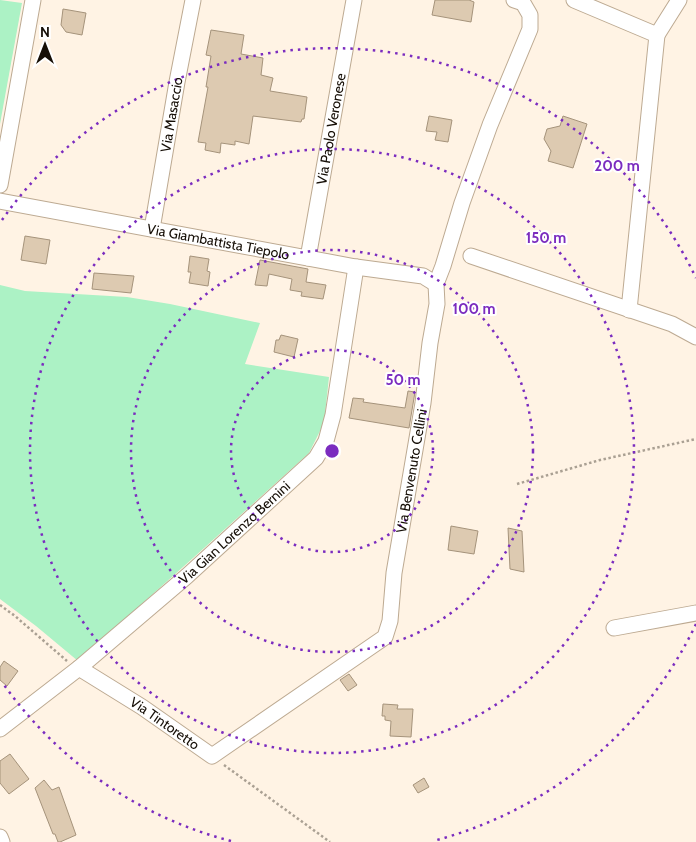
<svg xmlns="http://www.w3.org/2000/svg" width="696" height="842" viewBox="0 0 696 842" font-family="Cabin,sans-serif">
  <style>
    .green { fill: #acf2c5 }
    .building { fill: #ddcab1; stroke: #a5937b }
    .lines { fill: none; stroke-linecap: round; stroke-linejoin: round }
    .minor-casing { stroke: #bdaa92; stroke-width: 17 }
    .path { stroke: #aaa093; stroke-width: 2.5; stroke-dasharray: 2.5 2.5; stroke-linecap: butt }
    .minor { stroke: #fff; stroke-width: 15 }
    .ring { fill: none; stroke: #7b2cbf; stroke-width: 2.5; stroke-dasharray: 2.5 5 }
    .labels { text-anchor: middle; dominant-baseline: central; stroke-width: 4; stroke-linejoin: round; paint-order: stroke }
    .street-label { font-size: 14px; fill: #160f07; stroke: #fff }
    .centre { fill: #7b2cbf; stroke: #fff; stroke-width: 2.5 }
    .ring-label { font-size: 15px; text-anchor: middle; font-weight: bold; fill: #7b2cbf; stroke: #fff; stroke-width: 4; stroke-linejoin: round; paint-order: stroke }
  </style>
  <rect width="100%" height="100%" fill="#fff3e4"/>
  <g class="green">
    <polygon points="0,0 22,3 0,124"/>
    <polygon points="0,285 25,291 127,297 170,304 260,323 245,364 329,377 324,423 309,453 193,558 78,661 36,626 0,599"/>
  </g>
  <g class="building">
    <polygon points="435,0 469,0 474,2 471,22 432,15"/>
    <polygon points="63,9 86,13 82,35 66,32 61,25"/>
    <polygon points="211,30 244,35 241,54 263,58 261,75 273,78 270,91 307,97 304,119 302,119 301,122 253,116 249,144 235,141 235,145 221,143 220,153 205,150 206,143 198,142 208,87 206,87 211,56 206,55"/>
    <polygon points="429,116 452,120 448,142 435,140 437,132 426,131"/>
    <polygon points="563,116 587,124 573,168 548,161 551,151 544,139 547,129 560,126"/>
    <polygon points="25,236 50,240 46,264 21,260"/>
    <polygon points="190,256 209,259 207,271 210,272 208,286 189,283 191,272 188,272"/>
    <polygon points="260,260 308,269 306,282 326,285 323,299 301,296 302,292 290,290 292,279 269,274 267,286 255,285"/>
    <polygon points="94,273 134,276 131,293 92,289"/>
    <polygon points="281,335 298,339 294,357 274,352 276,340 279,340"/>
    <polygon points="408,391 415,392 409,428 349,418 353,398 364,399 363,402 405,408"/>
    <polygon points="451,526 478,531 474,554 448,550"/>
    <polygon points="508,528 522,531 524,572 510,569"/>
    <polygon points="4,661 18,671 7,686 0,680 0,667"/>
    <polygon points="349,674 357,685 348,691 340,680"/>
    <polygon points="383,704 398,705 397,709 413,709 411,737 390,736 391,721 385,720 385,716 382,716"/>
    <polygon points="10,754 29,779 9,794 0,783 0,761"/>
    <polygon points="424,778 429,787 418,793 413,785"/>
    <polygon points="44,780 52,790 59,787 76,835 60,842 58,842 55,834 53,834 35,788"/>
  </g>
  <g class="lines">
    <g class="minor-casing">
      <g id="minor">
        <polyline points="574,0 657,35 629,310"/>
        <polyline points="657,35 679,0"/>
        <polyline points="0,185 33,0"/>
        <path id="s1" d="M0 201 356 267 423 276 436 284"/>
        <path id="s2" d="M152 229 177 82 193 0"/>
        <polyline points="471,256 672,324 696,337"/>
        <path id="s3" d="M308 258 354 0"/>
        <polyline points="614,628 696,613"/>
        <path id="s4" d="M79 668 142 707 212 756 385 637 390 621 394 573 423 403 430 343 437 304 436 284 443 266 462 203 490 125 530 29V15L523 3 514 0"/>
        <path id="s5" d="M0 729 79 668 187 576 316 458 326 441 333 415 356 267"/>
        <polyline points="0,837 2,842"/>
      </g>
    </g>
    <g class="path">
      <polyline points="517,484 600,460 696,439"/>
      <polyline points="0,605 15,616 67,661"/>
      <polyline points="224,765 330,842"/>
    </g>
    <use href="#minor" class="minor"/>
  </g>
  <g class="ring">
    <circle cx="332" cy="451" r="101"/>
    <circle cx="332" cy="451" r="201"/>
    <circle cx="332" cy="451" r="302"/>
    <path d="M696 624A403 403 0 0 1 433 841M231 841A403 403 0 0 1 2 682M2 220A403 403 0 0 1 696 278"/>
  </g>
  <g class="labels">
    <g class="street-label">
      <text stroke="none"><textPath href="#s2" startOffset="116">Via Masaccio</textPath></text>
      <text stroke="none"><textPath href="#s3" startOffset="131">Via Paolo Veronese</textPath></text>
      <text stroke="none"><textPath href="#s1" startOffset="222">Via Giambattista Tiepolo</textPath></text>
      <text stroke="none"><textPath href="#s4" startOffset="538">Via Benvenuto Cellini</textPath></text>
      <text stroke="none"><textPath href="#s5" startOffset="306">Via Gian Lorenzo Bernini</textPath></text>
      <text stroke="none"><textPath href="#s4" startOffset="102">Via Tintoretto</textPath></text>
    </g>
  </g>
  <circle cx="332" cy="451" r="8" class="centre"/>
  <g class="ring-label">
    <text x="617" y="171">200 m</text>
    <text x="546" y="243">150 m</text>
    <text x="474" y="314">100 m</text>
    <text x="403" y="385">50 m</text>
  </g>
  <g transform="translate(45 45)" stroke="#ffffff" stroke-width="4" paint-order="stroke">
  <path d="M0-4L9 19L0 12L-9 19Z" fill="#160f07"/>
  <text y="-8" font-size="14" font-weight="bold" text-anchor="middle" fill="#160f07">N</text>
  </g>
</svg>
